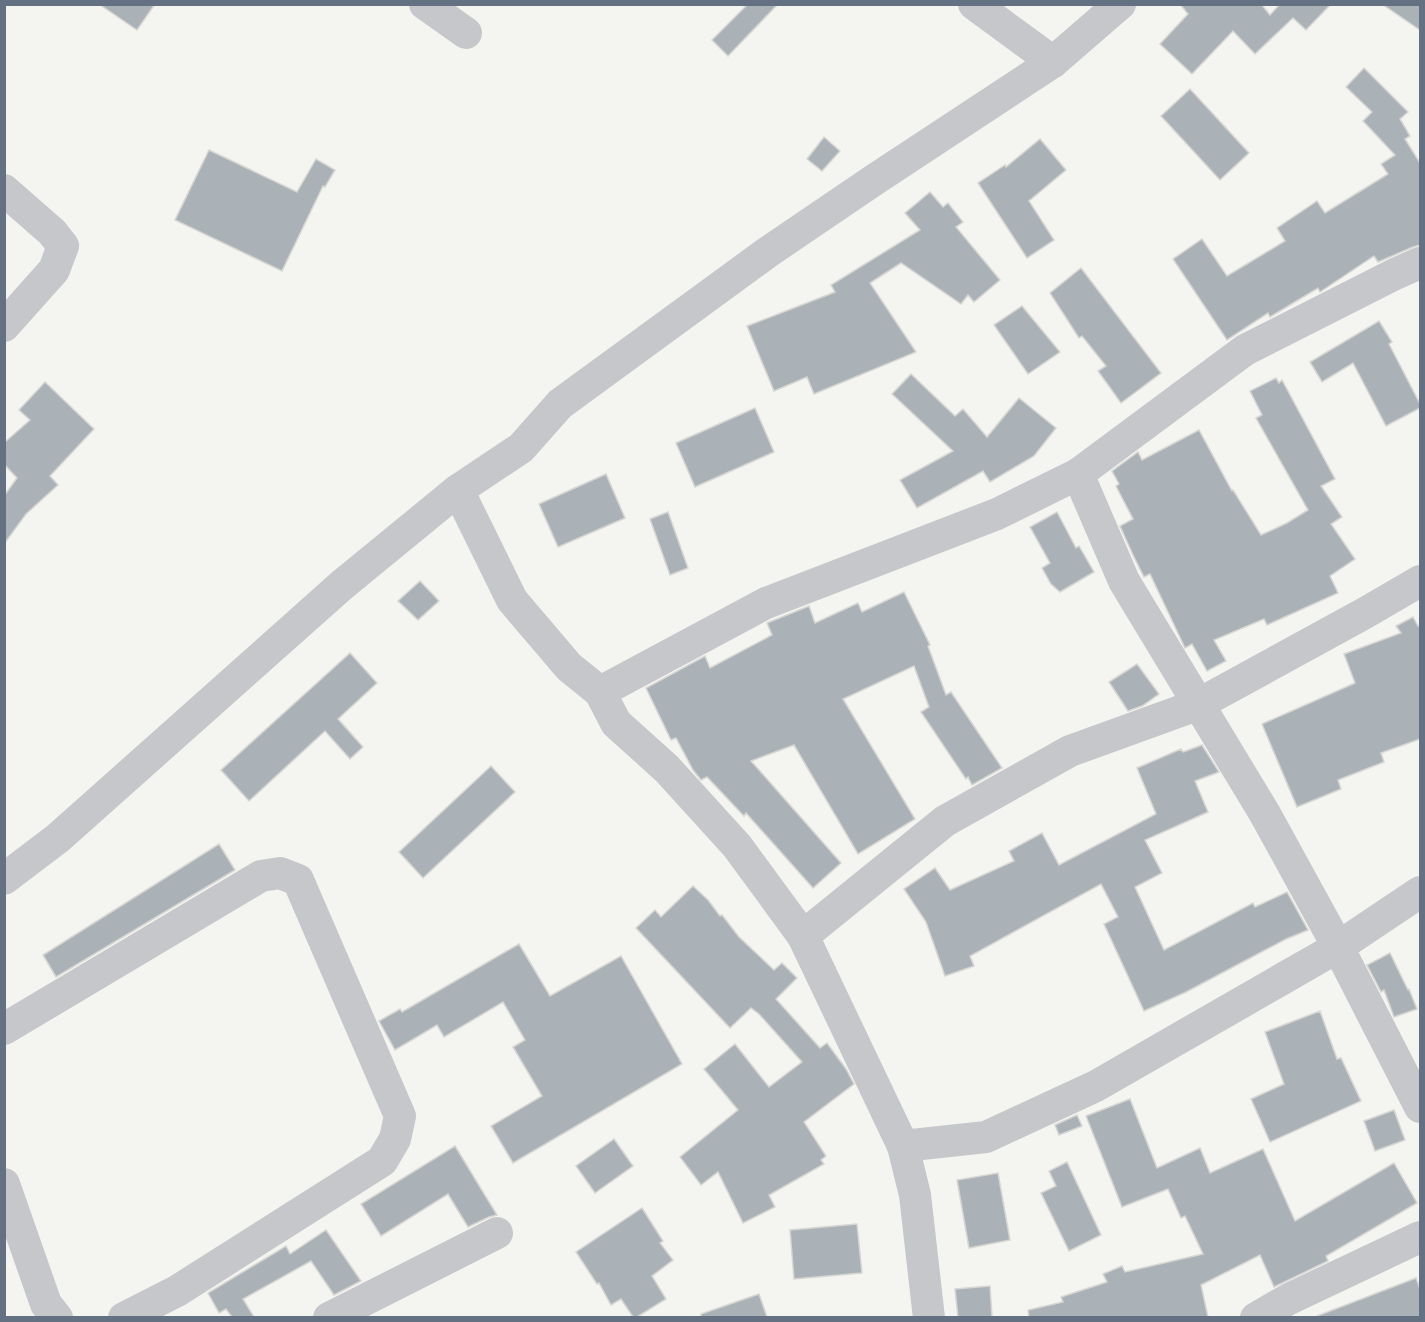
<svg xmlns="http://www.w3.org/2000/svg" width="1425" height="1322" viewBox="0 0 1425 1322" font-family="'Roboto Condensed',sans-serif">
  <style>
    .building { fill: #aab1b7; stroke: #d6d6d3; stroke-width: 1.5 }
    .lines { fill: none; stroke-linecap: round; stroke-linejoin: round }
    .minor { stroke: #c5c7cb; stroke-width: 32 }
  </style>
  <rect width="100%" height="100%" fill="#f4f5f0"/>
  <g class="building">
    <polygon points="99,4 155,4 137,30"/>
    <polygon points="748,4 778,4 728,56 712,40"/>
    <polygon points="1180,4 1261,4 1270,15 1280,4 1331,4 1306,30 1293,18 1255,54 1233,31 1192,74 1160,44 1188,14"/>
    <polygon points="1382,4 1420,4 1420,30"/>
    <polygon points="1364,68 1408,112 1400,119 1410,136 1405,139 1420,163 1420,245 1413,247 1378,262 1374,256 1320,292 1318,288 1270,317 1268,313 1227,340 1173,259 1202,239 1227,276 1285,241 1277,228 1317,201 1325,213 1388,174 1381,164 1395,155 1363,121 1372,112 1346,87"/>
    <polygon points="1190,89 1249,153 1220,180 1161,116"/>
    <polygon points="824,137 840,151 822,171 807,159"/>
    <polygon points="1040,139 1066,170 1029,201 1054,240 1027,258 978,183 1005,165 1006,167"/>
    <polygon points="209,150 297,192 316,159 335,170 325,187 323,186 282,271 175,220"/>
    <polygon points="930,192 943,207 948,203 963,222 956,227 1000,280 974,302 968,295 961,304 901,263 870,283 916,352 814,394 807,377 774,391 747,326 835,292 831,285 920,230 905,213"/>
    <polygon points="1081,268 1161,373 1121,403 1098,371 1106,366 1082,336 1079,338 1050,293"/>
    <polygon points="1022,306 1060,352 1028,374 994,325"/>
    <polygon points="1379,321 1392,342 1389,344 1420,404 1420,408 1386,426 1353,363 1322,382 1310,362"/>
    <polygon points="911,374 955,416 963,409 987,437 1019,398 1056,428 1034,456 990,482 983,471 917,508 900,480 953,451 892,394"/>
    <polygon points="1276,378 1279,383 1282,380 1335,479 1321,486 1342,517 1331,524 1355,559 1330,576 1338,593 1267,625 1264,619 1214,640 1226,661 1207,671 1192,644 1185,648 1150,574 1144,577 1133,555 1120,526 1133,519 1116,486 1119,484 1112,471 1138,452 1142,460 1199,430 1232,491 1233,490 1261,535 1287,523 1308,510 1256,418 1262,415 1250,391"/>
    <polygon points="45,382 94,429 50,476 58,485 26,514 4,544 4,496 17,478 4,464 4,443 30,420 19,410"/>
    <polygon points="755,408 774,452 695,487 676,443"/>
    <polygon points="606,474 625,518 558,547 539,504"/>
    <polygon points="668,512 688,568 670,575 650,519"/>
    <polygon points="1057,512 1076,548 1079,546 1094,572 1060,592 1051,584 1042,568 1050,563 1030,527"/>
    <polygon points="420,581 439,601 418,620 398,601"/>
    <polygon points="904,592 930,645 928,646 946,695 951,692 1002,768 972,785 968,777 966,779 921,712 929,707 914,666 843,699 915,819 858,854 794,745 751,761 841,863 813,888 746,813 744,816 707,777 701,780 693,770 676,738 671,740 646,688 705,656 710,668 772,635 767,623 809,606 815,623 858,603 862,612"/>
    <polygon points="1413,617 1418,626 1420,626 1420,739 1381,753 1384,762 1338,780 1341,789 1297,807 1262,724 1355,683 1344,654 1401,633 1396,626"/>
    <polygon points="350,653 377,683 338,719 363,747 350,759 325,731 249,801 221,770"/>
    <polygon points="1137,664 1159,694 1142,706 1128,711 1109,682"/>
    <polygon points="1202,745 1219,772 1195,781 1208,812 1145,840 1162,873 1135,887 1164,950 1253,903 1255,907 1287,892 1308,930 1286,939 1186,992 1144,1011 1104,924 1118,917 1101,884 970,956 974,966 945,976 926,922 904,889 935,868 950,890 1014,861 1009,851 1042,833 1059,865 1156,814 1137,768 1181,749 1183,752"/>
    <polygon points="491,766 515,792 423,878 399,852"/>
    <polygon points="219,844 235,870 56,977 43,955"/>
    <polygon points="693,886 708,900 720,916 722,915 739,937 774,970 782,963 797,978 776,999 820,1048 827,1043 846,1069 854,1084 804,1122 826,1156 821,1160 824,1164 769,1195 775,1207 743,1223 718,1172 701,1185 680,1157 738,1110 704,1069 735,1044 769,1087 802,1062 759,1014 751,1008 730,1028 636,928 655,910 661,917"/>
    <polygon points="519,944 550,996 621,956 682,1064 513,1163 491,1126 542,1096 513,1047 525,1040 503,1002 444,1037 437,1025 395,1050 379,1021 400,1009 402,1012"/>
    <polygon points="1390,953 1408,990 1409,989 1417,1009 1394,1017 1384,990 1381,992 1367,965"/>
    <polygon points="1320,1011 1337,1059 1341,1058 1361,1101 1270,1142 1251,1099 1284,1084 1265,1032"/>
    <polygon points="1130,1099 1157,1168 1200,1148 1210,1173 1263,1149 1295,1221 1394,1163 1417,1203 1326,1256 1328,1261 1274,1287 1260,1255 1201,1285 1208,1317 1029,1317 1028,1310 1063,1302 1061,1297 1107,1282 1103,1274 1122,1266 1125,1272 1203,1254 1185,1216 1181,1218 1168,1189 1122,1207 1086,1116"/>
    <polygon points="1394,1110 1405,1140 1375,1151 1364,1121"/>
    <polygon points="1077,1115 1082,1126 1059,1135 1055,1125"/>
    <polygon points="614,1139 633,1166 595,1193 576,1166"/>
    <polygon points="455,1146 497,1215 489,1217 468,1227 448,1194 381,1236 361,1204"/>
    <polygon points="1067,1162 1101,1235 1069,1251 1041,1193 1056,1186 1049,1171"/>
    <polygon points="998,1173 1010,1240 969,1248 957,1180"/>
    <polygon points="642,1208 663,1241 660,1243 673,1260 652,1276 666,1299 637,1317 633,1317 621,1299 611,1305 599,1283 597,1284 576,1252"/>
    <polygon points="857,1224 862,1273 794,1279 790,1230"/>
    <polygon points="326,1230 361,1281 334,1295 311,1261 243,1299 254,1317 232,1317 226,1309 219,1313 208,1293 286,1246 290,1254"/>
    <polygon points="1416,1278 1420,1289 1420,1317 1317,1317 1317,1316"/>
    <polygon points="990,1286 992,1317 958,1317 955,1289"/>
    <polygon points="759,1294 767,1317 701,1317 701,1314"/>
  </g>
  <g class="lines">
    <g class="minor">
      <polyline points="425,4 466,33"/>
      <polyline points="974,4 1053,62"/>
      <polyline points="4,190 52,232 63,246 54,270 4,326"/>
      <polyline points="1078,474 1124,581 1265,814 1338,947 1420,1107"/>
      <polyline points="458,490 512,600 569,667 600,692 616,723 667,769 737,846 803,936 903,1146 915,1195 929,1318"/>
      <polyline points="600,692 766,603 997,514 1078,474 1245,350 1395,274 1420,263"/>
      <polyline points="4,879 58,838 342,585 458,490 521,448 560,404 768,252 874,180 1053,62 1120,4"/>
      <polyline points="803,936 945,821 1070,751 1197,705 1365,613 1420,581"/>
      <polyline points="4,1029 261,876 280,873 298,880 400,1116 395,1139 382,1161 177,1291 124,1318"/>
      <polyline points="903,1146 986,1137 1096,1086 1338,947 1420,892"/>
      <polyline points="4,1184 46,1304 57,1318"/>
      <polyline points="329,1318 497,1233"/>
      <polyline points="1256,1318 1289,1299 1420,1237"/>
    </g>
  </g>
  <rect width="1425" height="1322" fill="none" stroke="#637182" stroke-width="12"/>
</svg>
